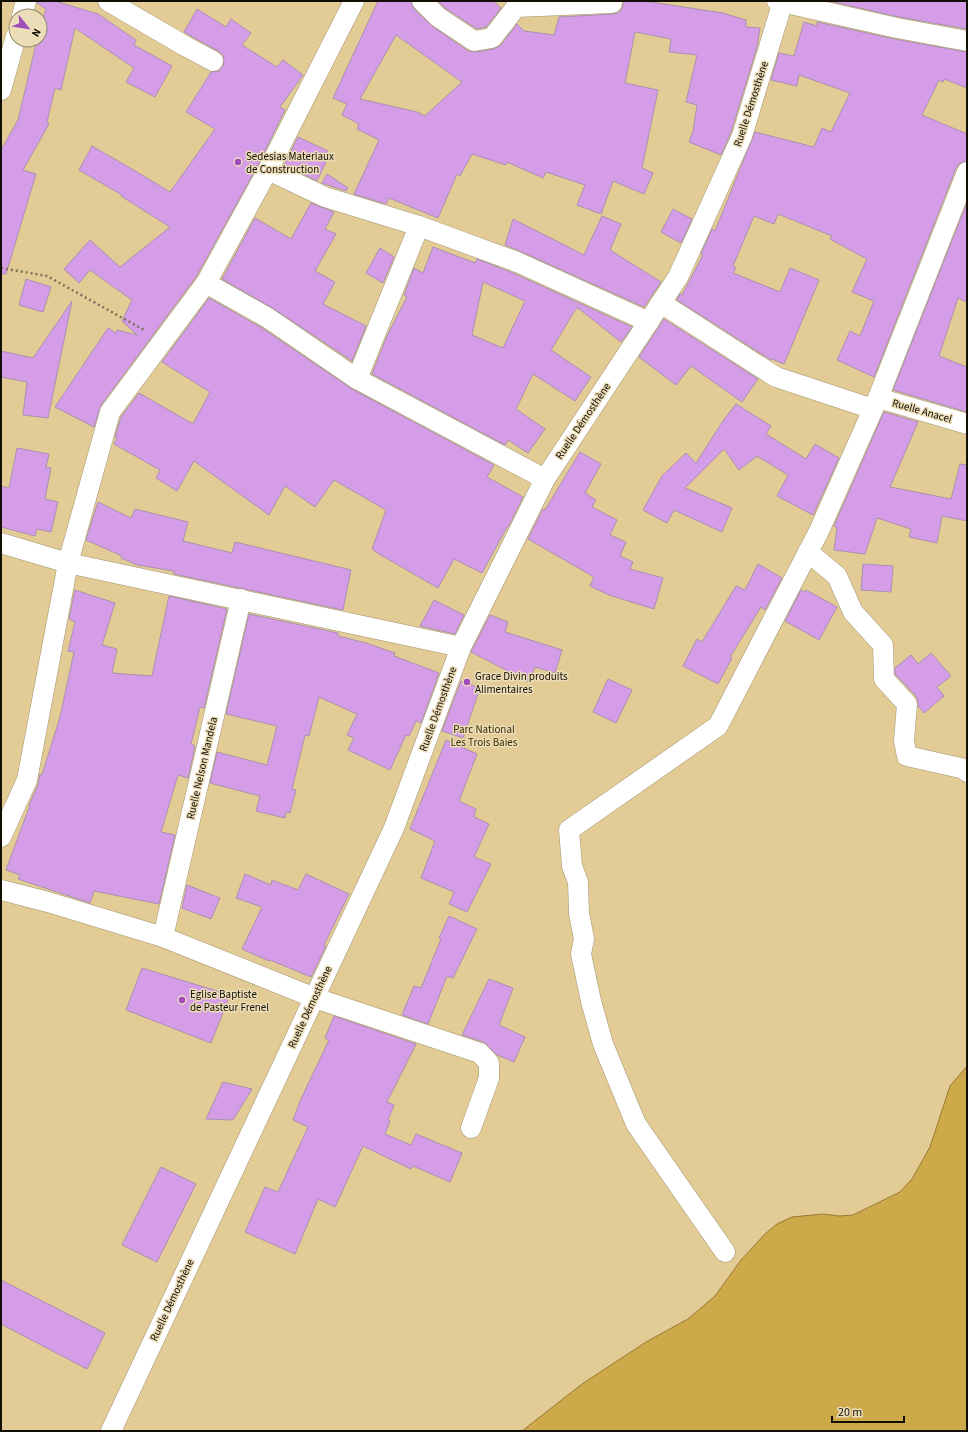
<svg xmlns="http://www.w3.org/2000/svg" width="968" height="1432" viewBox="0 0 968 1432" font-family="'Source Sans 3',sans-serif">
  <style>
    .green { fill: #e2cb94; fill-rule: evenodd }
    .water { fill: #cea949; stroke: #967a34 }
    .building { fill: #d59ce8; stroke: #a892b0; fill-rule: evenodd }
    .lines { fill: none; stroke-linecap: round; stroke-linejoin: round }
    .street-casing { stroke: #a29472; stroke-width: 21 }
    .path { stroke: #7b715a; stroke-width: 2.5; stroke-dasharray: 2 3; stroke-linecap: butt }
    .street { stroke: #fff; stroke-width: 20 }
    .poi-dot { fill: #a04dbb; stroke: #ecddb9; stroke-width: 1.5 }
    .labels { text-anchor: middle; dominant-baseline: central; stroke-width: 3; stroke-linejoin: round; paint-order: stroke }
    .street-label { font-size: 11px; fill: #130e03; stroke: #ecddb9 }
    .poi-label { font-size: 11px; fill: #130e03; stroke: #ecddb9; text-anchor: start }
    .park-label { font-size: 11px; fill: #3a2c01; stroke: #ecddb9 }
  </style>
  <rect width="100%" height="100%" fill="#ecddb9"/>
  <path class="green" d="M1 1H967V1431H1ZM16 16H40V40H16Z"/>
  <polygon class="water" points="967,1066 967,1431 522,1431 582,1384 646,1342 688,1319 715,1296 741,1260 765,1234 777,1224 792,1217 823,1214 839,1216 853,1215 900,1192 912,1179 930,1147 950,1086"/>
  <g class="building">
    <polygon points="37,1 55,1 98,14 136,40 134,45 172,66 155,97 126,82 134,68 75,28 61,90 55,88 47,122 49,124 23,170 36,174 6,274 1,274 1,150 18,120 37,40 40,40 40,27 46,9 37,3"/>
    <path d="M378 1H411L414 9 432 26 468 51 475 52 494 49 501 45 517 24 524 31 554 35 559 17 613 14 618 13 622 9 624 1H644L723 13 746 20V27L760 28 757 47 731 132 721 155 689 142 693 131 697 105 686 102 697 55 669 52 671 39 635 32 625 83 658 90 642 168 653 173 644 194 613 181 601 214 577 205 585 185 546 172 543 178 507 162 506 165 472 154 460 176 457 174 438 218 389 198 386 204 354 194 379 140 357 129 359 124 342 115 347 104 333 98ZM396 35 462 82 425 116 417 112 360 99Z"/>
    <polygon points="438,1 493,1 501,8 486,27 477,29 445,8"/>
    <polygon points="829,1 967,1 967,29 899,17"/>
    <polygon points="197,9 226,27 231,19 251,33 242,45 277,67 283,60 303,75 280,107 285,110 258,165 196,277 101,405 94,427 55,407 108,328 116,333 117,330 137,335 122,321 132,300 90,270 79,283 64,269 90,240 120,267 170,227 121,196 122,195 79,170 92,146 137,172 170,192 215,129 186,112 211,72 219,71 223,66 224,61 223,55 218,51 184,32"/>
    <polygon points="804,22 817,26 817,22 894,39 967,52 967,88 944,79 943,82 939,80 922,115 967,134 967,161 960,163 956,168 874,377 837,360 850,331 860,336 874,301 852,292 867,259 830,239 832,236 778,214 774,224 754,216 733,266 736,268 733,273 780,292 790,268 819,280 784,364 772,359 771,360 677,300 680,294 682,295 703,255 701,254 712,229 715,231 755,132 814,147 822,128 831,132 850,93 799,75 797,86 771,80 779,53 794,56"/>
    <polygon points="298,137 328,151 324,161 326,162 317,181 284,165"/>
    <polygon points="327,174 348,188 346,191 322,183"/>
    <polygon points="311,203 334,212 325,229 336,234 315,271 335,282 323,304 366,326 352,361 274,309 222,279 255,218 291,239"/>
    <polygon points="967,203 967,302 958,298 939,356 967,367 967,412 893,390"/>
    <polygon points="673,209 692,219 681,243 661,232"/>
    <polygon points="602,216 621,224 610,250 661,282 644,307 522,252 505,245 513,219 584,255"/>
    <path d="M433 247 475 263 477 259 513 273 632 327 621 342 578 308 575 310 551 350 591 377 575 401 533 374 516 409 545 429 528 453 508 440 505 445 372 374 387 336 407 297 404 295 414 268 423 273ZM483 282 525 301 503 348 472 335Z"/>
    <polygon points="380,248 394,257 383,283 366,273"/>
    <polygon points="26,279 51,287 43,312 19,305"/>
    <polygon points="209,298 262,328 352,389 494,465 487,477 523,497 508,527 507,527 482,573 454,559 438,588 379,554 372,549 386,510 334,480 315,507 285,486 269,515 194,461 177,491 156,478 160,470 114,444 117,438 115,437 121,417 139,393 193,424 210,392 162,362"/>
    <polygon points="72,301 48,418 23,415 27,382 1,377 1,351 33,358"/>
    <polygon points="664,319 758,379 742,402 691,366 676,385 639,357"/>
    <polygon points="736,404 771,426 766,434 806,459 815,444 839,458 813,515 777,496 788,475 757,456 739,470 724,449 685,488 732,508 722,532 674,510 667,523 643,510 662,476 686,453 696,463 723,421"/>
    <polygon points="884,412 918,422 890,487 951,499 960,464 967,465 967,521 942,516 937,543 909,537 911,529 877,518 865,554 834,550 837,528 834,526"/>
    <polygon points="17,448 49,454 46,467 51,468 45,499 58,502 51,532 37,529 35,536 1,527 1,486 9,488"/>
    <polygon points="580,452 601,464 585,493 596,500 592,507 617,520 610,535 626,542 620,556 633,562 630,569 663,578 654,609 609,595 590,586 594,577 528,539 543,509 545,510"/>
    <polygon points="98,502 131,518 135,509 188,522 183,541 232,553 235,542 351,570 343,610 174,574 174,571 137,565 121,558 122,556 86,540"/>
    <polygon points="758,564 782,578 765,610 761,607 730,657 732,658 718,684 683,666 697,639 702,642 736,586 745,590"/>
    <polygon points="863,564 893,566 891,592 861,590"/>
    <polygon points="75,590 115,603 102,645 117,649 112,673 152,676 169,596 227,609 204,708 200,707 191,744 195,746 188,778 178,775 161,832 175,835 159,904 94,891 90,903 18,879 20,875 6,870 30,805 29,805 38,785 40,774 42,775 60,717 74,652 68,651 75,622 69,619"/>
    <polygon points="801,590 805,592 806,590 837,607 819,640 785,621"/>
    <polygon points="434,600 464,615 455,634 420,626"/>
    <polygon points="249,614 338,633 338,636 366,643 395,653 394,656 439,673 421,723 416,721 409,736 406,735 390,770 348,750 354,738 347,735 357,714 319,697 309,736 305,735 294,781 292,789 296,790 290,813 286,812 285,818 256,811 260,796 210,783 217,752 267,765 277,726 226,714"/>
    <polygon points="490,615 508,622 505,632 562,650 555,673 535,667 529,682 471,652"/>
    <polygon points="931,653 951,676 937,687 944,696 924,713 918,706 918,701 916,696 895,674 895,668 911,655 918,664"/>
    <polygon points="608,679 632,690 616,723 593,712"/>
    <polygon points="461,681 480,688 463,738 442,731"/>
    <polygon points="446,740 477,754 459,801 476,809 474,817 489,824 474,857 491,864 467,912 449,904 454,892 421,878 435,841 410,829"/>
    <polygon points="245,874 271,885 272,880 298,890 306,874 349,894 324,945 326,946 311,977 270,960 269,961 242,949 262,907 236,898"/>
    <polygon points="187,885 220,898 211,919 182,908"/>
    <polygon points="449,916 477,929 453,978 447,976 428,1024 402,1015 414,986 421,988 441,939 439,938"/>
    <polygon points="142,968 230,995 211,1043 126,1010"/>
    <polygon points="489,979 513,988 499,1025 525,1037 514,1062 497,1055 484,1042 462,1035"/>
    <polygon points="334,1016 416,1044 387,1102 394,1105 388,1120 390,1121 385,1134 411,1145 416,1134 462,1153 450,1182 413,1166 411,1169 363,1146 335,1207 318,1199 295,1254 245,1232 265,1187 278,1192 308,1127 293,1120 301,1099 329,1040 325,1038"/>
    <polygon points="223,1082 252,1089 233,1120 206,1119"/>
    <polygon points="161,1167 196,1184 157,1262 122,1245"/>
    <polygon points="1,1280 105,1333 87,1369 1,1324"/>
  </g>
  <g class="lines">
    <g class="street-casing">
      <g id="street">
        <polyline points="108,1 185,46 213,61"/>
        <polyline points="422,1 438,17 474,41 492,38 516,7 612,3 612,1"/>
        <polyline points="777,1 897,28 967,41"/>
        <polyline points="22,16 26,1"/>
        <polyline points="1,90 16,36"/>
        <polyline points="268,170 325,197 419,226 357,379"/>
        <polyline points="419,226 517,262 649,322"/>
        <polyline points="206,283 268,318 357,379 545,479"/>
        <polyline points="661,303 776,377 873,409"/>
        <polyline points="878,398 967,424"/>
        <polyline points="1,543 68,563 461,647"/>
        <polyline points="808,552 837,576 853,612 883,645 884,679 907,704 904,741 907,756 965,769 967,772"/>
        <polyline points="1,837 27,780 68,563 110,412 206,283 268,170 354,1"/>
        <polyline points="1,890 48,902 163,937 315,998 480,1053 489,1063 489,1078 471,1128"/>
        <polyline points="163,937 241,599"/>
        <polyline points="725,1252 636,1124 603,1044 591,1001 581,954 584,939 579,913 578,882 572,866 569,830 718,726 819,531 878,398 967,172"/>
        <polyline points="111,1431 394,828 461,647 545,479 678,277 742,136 783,1"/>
      </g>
    </g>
    <polyline class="path" points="1,268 47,276 144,330"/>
    <use href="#street" class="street"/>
  </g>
  <g class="poi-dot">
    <circle cx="238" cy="162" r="4"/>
    <circle cx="467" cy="682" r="4"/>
    <circle cx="182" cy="1000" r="4"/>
  </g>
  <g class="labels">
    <g class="street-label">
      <text transform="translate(751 104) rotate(-72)">Ruelle Démosthène</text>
      <text transform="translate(922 411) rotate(16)">Ruelle Anacel</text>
      <text transform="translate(583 421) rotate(-56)">Ruelle Démosthène</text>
      <text transform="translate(438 709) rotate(-70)">Ruelle Démosthène</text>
      <text transform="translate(202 768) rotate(-77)">Ruelle Nelson Mandela</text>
      <text transform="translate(310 1007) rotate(-65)">Ruelle Démosthène</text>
      <text transform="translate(172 1300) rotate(-65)">Ruelle Démosthène</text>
    </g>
    <g class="poi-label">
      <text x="246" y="156">Sedesias Materiaux<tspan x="246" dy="13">de Construction</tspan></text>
      <text x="475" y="676">Grace Divin produits<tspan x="475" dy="13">Alimentaires</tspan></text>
      <text x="190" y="994">Eglise Baptiste<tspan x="190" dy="13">de Pasteur Frenel</tspan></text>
    </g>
    <g class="park-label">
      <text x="484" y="729">Parc National<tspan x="484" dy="13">Les Trois Baies</tspan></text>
    </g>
  </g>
  <rect width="968" height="1432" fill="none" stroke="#130e03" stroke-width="4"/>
  <g transform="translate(28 28) rotate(120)"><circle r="19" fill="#ecddb9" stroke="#958a70"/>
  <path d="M0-3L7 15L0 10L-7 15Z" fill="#a04dbb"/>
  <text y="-6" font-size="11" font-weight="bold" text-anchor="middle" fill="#130e03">N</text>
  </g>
  <path d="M832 1416v6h72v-6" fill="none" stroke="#130e03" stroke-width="2"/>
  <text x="838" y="1416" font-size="12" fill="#130e03" stroke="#ecddb9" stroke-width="3" paint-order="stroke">20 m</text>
</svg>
